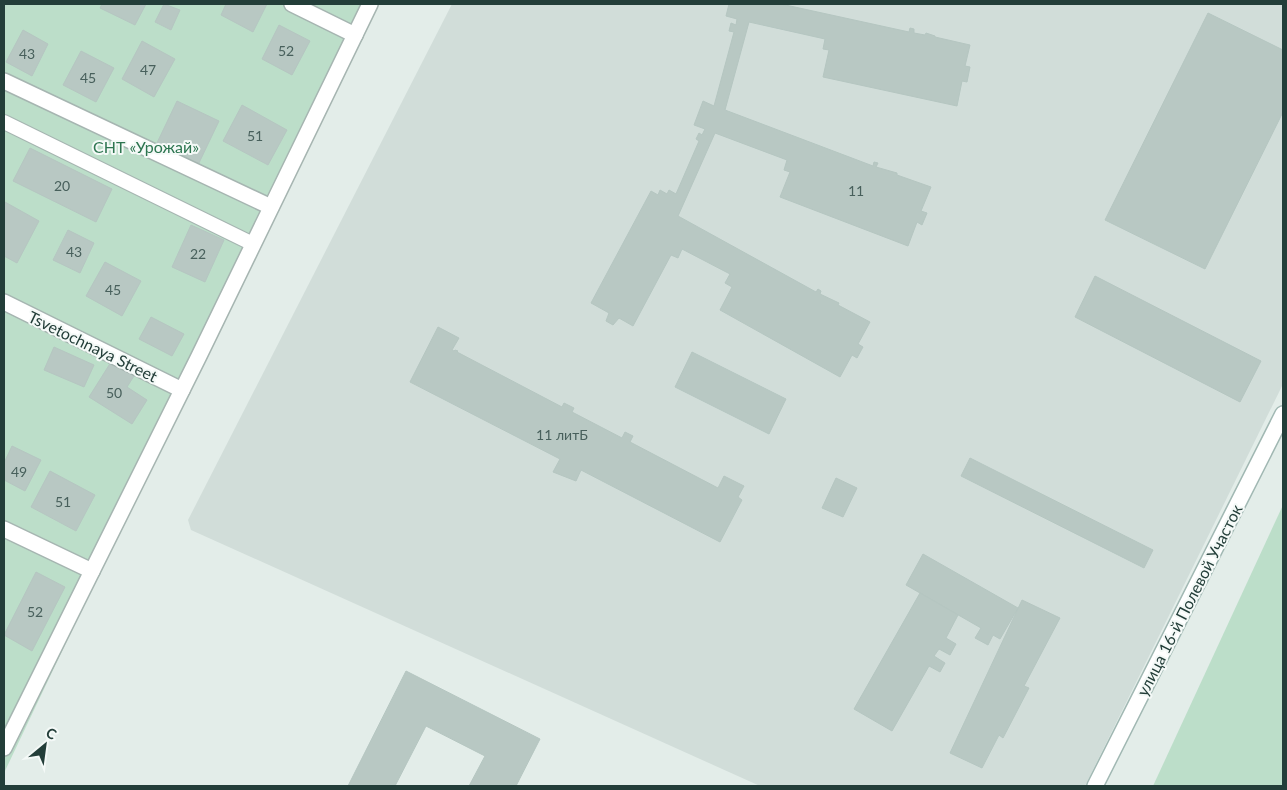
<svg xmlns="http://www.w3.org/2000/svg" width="1287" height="790" viewBox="0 0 1287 790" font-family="Lato,sans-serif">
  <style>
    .built { fill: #d1ddd9 }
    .green { fill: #bcdec9 }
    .building { fill: #b8c8c3; stroke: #b5c6c1 }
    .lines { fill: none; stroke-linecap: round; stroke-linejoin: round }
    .lane-casing { stroke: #a6b5b1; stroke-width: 16 }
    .street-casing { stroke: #a6b5b1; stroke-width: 18 }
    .secondary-casing { stroke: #a1b8b3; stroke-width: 18 }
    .lane { stroke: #fff; stroke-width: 14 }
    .street { stroke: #fff; stroke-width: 15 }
    .secondary { stroke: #fff; stroke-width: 15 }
    .labels { text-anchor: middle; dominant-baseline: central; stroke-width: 4; stroke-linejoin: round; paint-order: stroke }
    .number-label { font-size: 14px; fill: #48605c }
    .park-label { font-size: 16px; fill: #2d7550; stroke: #f4f9f7 }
    .street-label { font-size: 16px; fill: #233e39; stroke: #f4f9f7 }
  </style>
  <rect width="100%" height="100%" fill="#e3ede9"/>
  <polygon class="built" points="452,4 1283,4 1283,384 1085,786 760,786 191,530 188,520"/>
  <g class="green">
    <polygon points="4,4 370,4 4,773"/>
    <polygon points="1283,505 1283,786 1153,786"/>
  </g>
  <g class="building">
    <polygon points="102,4 146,4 135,25 100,8"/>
    <polygon points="164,4 180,10 171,30 155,22"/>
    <polygon points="226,4 267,4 253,32 221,15"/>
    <polygon points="729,4 781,4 909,32 910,28 914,29 914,33 925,35 926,33 935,36 935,37 970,45 965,66 970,67 967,82 962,81 957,106 823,77 829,50 823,49 825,39 749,22 725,110 873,166 874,162 878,163 876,167 897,173 897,175 931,187 921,211 927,213 922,225 917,222 908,246 780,197 790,172 784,170 787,160 715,133 678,216 816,292 818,289 821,291 820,294 839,303 838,305 870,322 858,344 863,347 857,358 852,355 840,377 720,310 732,287 725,283 730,274 682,249 678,258 671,255 633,326 619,318 613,325 606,321 609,313 591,303 651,191 658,195 660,190 667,194 669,190 676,194 699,141 696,139 699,133 702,135 705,129 694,125 703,101 714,106 734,32 729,31 731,23 736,25 737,19 726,16"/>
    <polygon points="1208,13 1283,50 1283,112 1205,269 1105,220"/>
    <polygon points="279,25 310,41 292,75 262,59"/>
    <polygon points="23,30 48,44 32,76 6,62"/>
    <polygon points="142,41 175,59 154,97 122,79"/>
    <polygon points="81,51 114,68 96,102 63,85"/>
    <polygon points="177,101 219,121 198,165 156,145"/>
    <polygon points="242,105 287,130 268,165 223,141"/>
    <polygon points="30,148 112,189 96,222 13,181"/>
    <polygon points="5,202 39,221 17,263 4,256"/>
    <polygon points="191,225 224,240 205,282 172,267"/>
    <polygon points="68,230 94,243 80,273 53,260"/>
    <polygon points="105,262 141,281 122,316 86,296"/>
    <polygon points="1095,276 1261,361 1240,402 1075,317"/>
    <polygon points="151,317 184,334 172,356 139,339"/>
    <polygon points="438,327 459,338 452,350 454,351 455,350 458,351 457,352 562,407 564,403 574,408 572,412 622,438 625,432 633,436 630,442 718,488 724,476 744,486 738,497 742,500 720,542 581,470 576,481 553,472 560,459 410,382"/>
    <polygon points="54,347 94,365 84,387 44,370"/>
    <polygon points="692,352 786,399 769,434 675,387"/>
    <polygon points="111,362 134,376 127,387 147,400 132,424 89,397"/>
    <polygon points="12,446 41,460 25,491 4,480 4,463"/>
    <polygon points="970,458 1153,550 1144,568 961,476"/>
    <polygon points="50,471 95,495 76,531 31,507"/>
    <polygon points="836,478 857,488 843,517 822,508"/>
    <polygon points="923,554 1018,608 1000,639 993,635 988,645 975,638 981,628 906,585"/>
    <polygon points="36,572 65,587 32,651 4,635"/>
    <polygon points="920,593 958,615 946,638 956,644 950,655 939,649 934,656 945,663 940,672 929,666 892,731 854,709"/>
    <polygon points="1022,600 1060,618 1024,686 1029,688 1003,738 999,735 982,768 950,753"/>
    <polygon points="406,671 540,739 516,786 469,786 485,756 426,726 395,786 348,786"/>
  </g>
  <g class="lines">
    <g class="lane-casing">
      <polyline id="lane" points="4,122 253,244"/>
    </g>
    <g class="street-casing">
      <g id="street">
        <polyline points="292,4 355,35"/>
        <polyline points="4,81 271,207"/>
        <polyline points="4,302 182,390"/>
        <polyline points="4,529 92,571"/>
        <polyline points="4,748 199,356 370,4"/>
      </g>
    </g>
    <g class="secondary-casing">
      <polyline id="secondary" points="1095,786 1283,414"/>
    </g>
    <use href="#lane" class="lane"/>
    <use href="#street" class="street"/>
    <use href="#secondary" class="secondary"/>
  </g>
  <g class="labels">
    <g class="number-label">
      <text x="286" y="50">52</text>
      <text x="27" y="53">43</text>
      <text x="148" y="69">47</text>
      <text x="88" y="77">45</text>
      <text x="255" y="135">51</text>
      <text x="62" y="185">20</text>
      <text x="856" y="190">11</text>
      <text x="74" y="251">43</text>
      <text x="198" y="253">22</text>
      <text x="113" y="289">45</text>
      <text x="114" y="392">50</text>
      <text x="562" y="434">11 литБ</text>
      <text x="19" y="471">49</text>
      <text x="63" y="501">51</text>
      <text x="35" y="611">52</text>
    </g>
    <g class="park-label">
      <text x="146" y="146">СНТ «Урожай»</text>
    </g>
    <g class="street-label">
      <text transform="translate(93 346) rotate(26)">Tsvetochnaya Street</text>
      <text transform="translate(1189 600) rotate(-63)">улица 16-й Полевой Участок</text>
    </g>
  </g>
  <rect width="1287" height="790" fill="none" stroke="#233e39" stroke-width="10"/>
  <g transform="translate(45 745) rotate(29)" stroke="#f4f9f7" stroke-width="4" paint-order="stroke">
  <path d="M0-4L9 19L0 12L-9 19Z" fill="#233e39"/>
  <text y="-8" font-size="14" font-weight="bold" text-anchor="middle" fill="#233e39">С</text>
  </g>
</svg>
